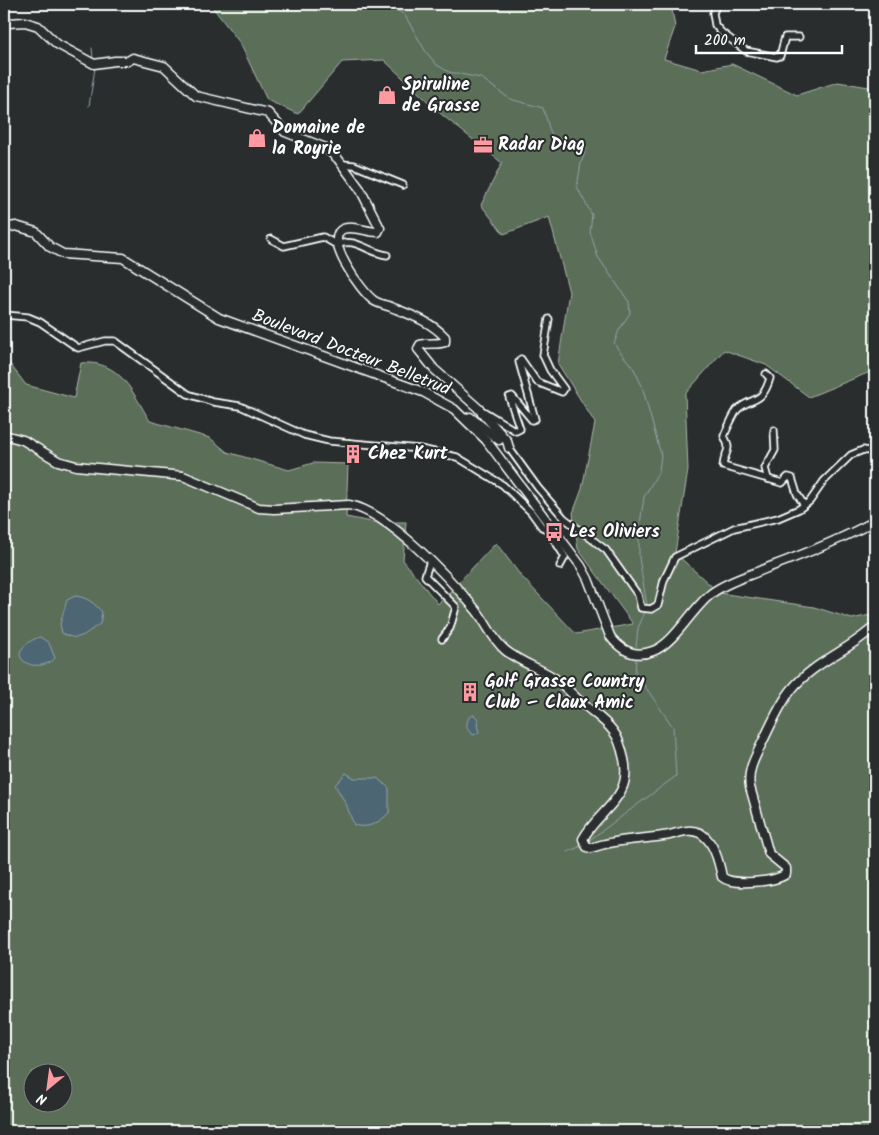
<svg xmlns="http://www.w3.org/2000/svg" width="879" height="1135" viewBox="0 0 879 1135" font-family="Kalam,sans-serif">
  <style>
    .green { fill: #5a6e59; stroke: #acb6ac; fill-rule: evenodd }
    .water { fill: #4e6673; stroke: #95a3ab }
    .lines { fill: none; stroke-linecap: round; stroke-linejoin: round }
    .stream { stroke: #95a3ab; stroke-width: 1 }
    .street-casing { stroke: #fff; stroke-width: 9 }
    .secondary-casing { stroke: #fff; stroke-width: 11 }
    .street { stroke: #2a2d2e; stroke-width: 5.5 }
    .secondary { stroke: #2a2d2e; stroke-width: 8 }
    .labels { text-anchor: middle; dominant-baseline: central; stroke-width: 4; stroke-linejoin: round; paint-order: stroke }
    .poi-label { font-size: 18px; font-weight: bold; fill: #fff; stroke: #2a2d2e; text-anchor: start }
    .street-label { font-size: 18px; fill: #fff; stroke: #2a2d2e }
  </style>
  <rect width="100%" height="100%" fill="#2a2d2e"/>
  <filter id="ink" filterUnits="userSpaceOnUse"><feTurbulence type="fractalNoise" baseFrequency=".02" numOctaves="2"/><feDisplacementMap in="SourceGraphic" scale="10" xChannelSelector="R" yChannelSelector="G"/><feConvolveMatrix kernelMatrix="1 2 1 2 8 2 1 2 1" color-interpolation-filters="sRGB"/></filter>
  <g filter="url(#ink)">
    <path class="green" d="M210 4H671L675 27 664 59 702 70 732 64 797 95 838 82 875 88V370L809 397 766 365 724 350 685 394 688 470 675 553 719 593 814 607 852 619 875 614V1131H4V359H6L26 385 74 398 81 363C121 360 132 392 150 421L210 438 227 452 289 470 313 463 348 464 346 517 372 522H406L403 560 438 604 496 543 521 576 576 634 633 624 578 549 573 513 582 489 595 423 558 364 569 292 549 217 504 234 481 205 502 163 441 114 384 60 342 62 298 114 267 100 240 43ZM32 1072H62V1102H32Z"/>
    <g class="water">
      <path d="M75 596C87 597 94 603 102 612L100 624C84 634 79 643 62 633L60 624 67 600Z"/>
      <path d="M40 637 49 643 55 658C49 666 29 669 22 659 14 650 32 639 40 637Z"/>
      <path d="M474 715 478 719 477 725 479 732 474 735C465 731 466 724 469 717Z"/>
      <path d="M346 773 354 778H377L389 788V813C378 823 369 829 354 825L346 804 335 785Z"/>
    </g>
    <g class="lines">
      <g class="stream">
        <path d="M367 4 380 10H396L404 14 426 52 437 65 449 72 481 78 510 99 543 108C553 137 546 140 581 141L587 147 581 163 577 187 592 215 590 232 598 257 629 302 630 313 619 330 614 344 634 369 642 386 661 455 659 471 644 497 639 531V558L647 606"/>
        <polyline points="8,19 11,4"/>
        <polyline points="4,32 6,26"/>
        <polyline points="92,48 93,58"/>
        <polyline points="89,106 95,68"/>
        <polyline points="636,647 638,628 645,612"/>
        <polyline points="587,842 676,776 673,727 635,672 636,659"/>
        <polyline points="567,852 582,846"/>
      </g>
      <g class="street-casing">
        <g id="street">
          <polyline points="717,4 713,13 715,25 721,32 746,51 777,57 780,56 785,37 799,37"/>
          <polyline points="748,4 750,4"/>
          <polyline points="342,164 354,165 403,185"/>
          <path d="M271 239 284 246 323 237 337 245C355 236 368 253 387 255"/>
          <polyline points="4,315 28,317 40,322 78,348 105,341 115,341 188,394 213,402 240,406 304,435 329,441 420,449 457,457 503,485 531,512 542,527 554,532 553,538 565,557 560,566"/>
          <path d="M766 374 770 378C762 406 751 396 737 410 734 414 726 431 724 436 733 452 724 451 723 466L782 483 788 477 792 478 797 494 804 505"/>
          <polyline points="480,409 516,431 520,429 509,397 512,396 532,420 535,419 519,362 521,359 537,382 562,392 564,389 550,370 543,355 549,319"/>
          <polyline points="509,448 538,488 564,518 606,550 638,595 641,608 651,609 658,605 664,580 675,557 734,528 778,518 799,509 810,501 824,481 851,455 863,450 875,452"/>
          <polyline points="768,479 765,468 775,450 774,430"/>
          <polyline points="430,561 425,576 456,607 450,628 442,639"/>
        </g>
      </g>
      <g class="secondary-casing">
        <g id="secondary">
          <path d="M4 20 8 23 25 22 38 26 57 44 94 64 115 61H128L133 58 164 66 196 96 268 113 285 132 326 148 338 159 360 189 380 228 378 232C367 232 352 225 343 229 322 238 362 292 373 300 378 304 386 305 391 307 411 315 430 321 445 337V342C437 345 428 342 420 345L418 349 434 369 478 408 507 441 509 448"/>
          <path d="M4 228 16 226 36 232 50 247 63 254 123 258 219 318 423 392 454 409 486 440 581 566 588 579 610 636C621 651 635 658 653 651 675 643 692 608 712 593 728 581 749 576 767 568 805 554 840 540 875 521"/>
          <polyline points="466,419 470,417 499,440"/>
          <path d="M4 435 23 440 58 461 76 466 183 476 259 508 274 509 349 505C389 512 450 579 476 610 486 622 492 639 505 650 518 661 536 667 551 676 563 683 571 694 582 703 592 712 605 720 613 731 619 738 622 750 624 759 633 799 599 809 583 839L587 847 591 848C618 839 636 840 663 836 676 835 687 827 700 833 714 841 719 862 722 877 732 886 775 882 786 874V868L769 854 750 787C747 770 755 758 762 743 771 725 779 705 792 689 814 662 850 650 875 626"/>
        </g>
      </g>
      <use href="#street" class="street"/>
      <use href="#secondary" class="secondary"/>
    </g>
  </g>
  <defs>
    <g id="shop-bare" transform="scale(1.5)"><path d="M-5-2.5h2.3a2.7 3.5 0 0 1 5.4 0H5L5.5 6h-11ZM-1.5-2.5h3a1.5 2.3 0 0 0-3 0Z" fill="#ff9aa2" stroke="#2a2d2e" stroke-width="2.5" paint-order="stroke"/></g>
    <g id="office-bare" transform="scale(1.5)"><path d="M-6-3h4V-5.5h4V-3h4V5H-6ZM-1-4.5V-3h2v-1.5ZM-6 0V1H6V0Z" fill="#ff9aa2" stroke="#2a2d2e" stroke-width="2.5" paint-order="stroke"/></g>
    <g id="building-bare" transform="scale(1.5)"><path d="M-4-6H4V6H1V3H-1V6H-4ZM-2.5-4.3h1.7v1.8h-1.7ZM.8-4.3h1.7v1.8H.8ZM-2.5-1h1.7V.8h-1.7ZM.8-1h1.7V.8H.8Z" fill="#ff9aa2" stroke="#2a2d2e" stroke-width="2.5" paint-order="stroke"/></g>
    <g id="bus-bare" transform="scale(1.5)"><path d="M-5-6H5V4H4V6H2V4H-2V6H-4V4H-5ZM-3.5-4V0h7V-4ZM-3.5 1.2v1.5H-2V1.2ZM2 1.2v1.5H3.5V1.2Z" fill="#ff9aa2" stroke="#2a2d2e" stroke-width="2.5" paint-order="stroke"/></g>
  </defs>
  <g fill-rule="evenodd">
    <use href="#shop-bare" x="387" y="95"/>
    <use href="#shop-bare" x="257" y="138"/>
    <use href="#office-bare" x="483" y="145"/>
    <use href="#building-bare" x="353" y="454"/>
    <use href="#bus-bare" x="554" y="532"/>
    <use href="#building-bare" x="470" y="692"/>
  </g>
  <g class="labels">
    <g class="poi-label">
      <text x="402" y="85">Spiruline<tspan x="402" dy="21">de Grasse</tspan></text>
      <text x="272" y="128">Domaine de<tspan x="272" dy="21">la Royrie</tspan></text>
      <text x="498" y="145">Radar Diag</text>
      <text x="368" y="454">Chez Kurt</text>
      <text x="569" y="532">Les Oliviers</text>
      <text x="485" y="682">Golf Grasse Country<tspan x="485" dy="21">Club – Claux Amic</tspan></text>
    </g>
    <g class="street-label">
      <text transform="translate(351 353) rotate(21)">Boulevard Docteur Belletrud</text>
    </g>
  </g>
  <rect width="879" height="1135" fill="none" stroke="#2a2d2e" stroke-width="20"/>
  <rect x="10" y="10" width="859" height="1115" fill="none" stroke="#fff" stroke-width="2" filter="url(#ink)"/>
  <g transform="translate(48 1088) rotate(209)"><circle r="24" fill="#2a2d2e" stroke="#7f8182"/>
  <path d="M0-4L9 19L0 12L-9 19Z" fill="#ff9aa2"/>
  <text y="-8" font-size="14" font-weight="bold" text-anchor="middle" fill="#ffffff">N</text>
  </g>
  <path d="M696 45v8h146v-8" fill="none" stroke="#ffffff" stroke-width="2.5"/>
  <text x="704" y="45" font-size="15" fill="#ffffff" stroke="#2a2d2e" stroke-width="4" paint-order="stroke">200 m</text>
</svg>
